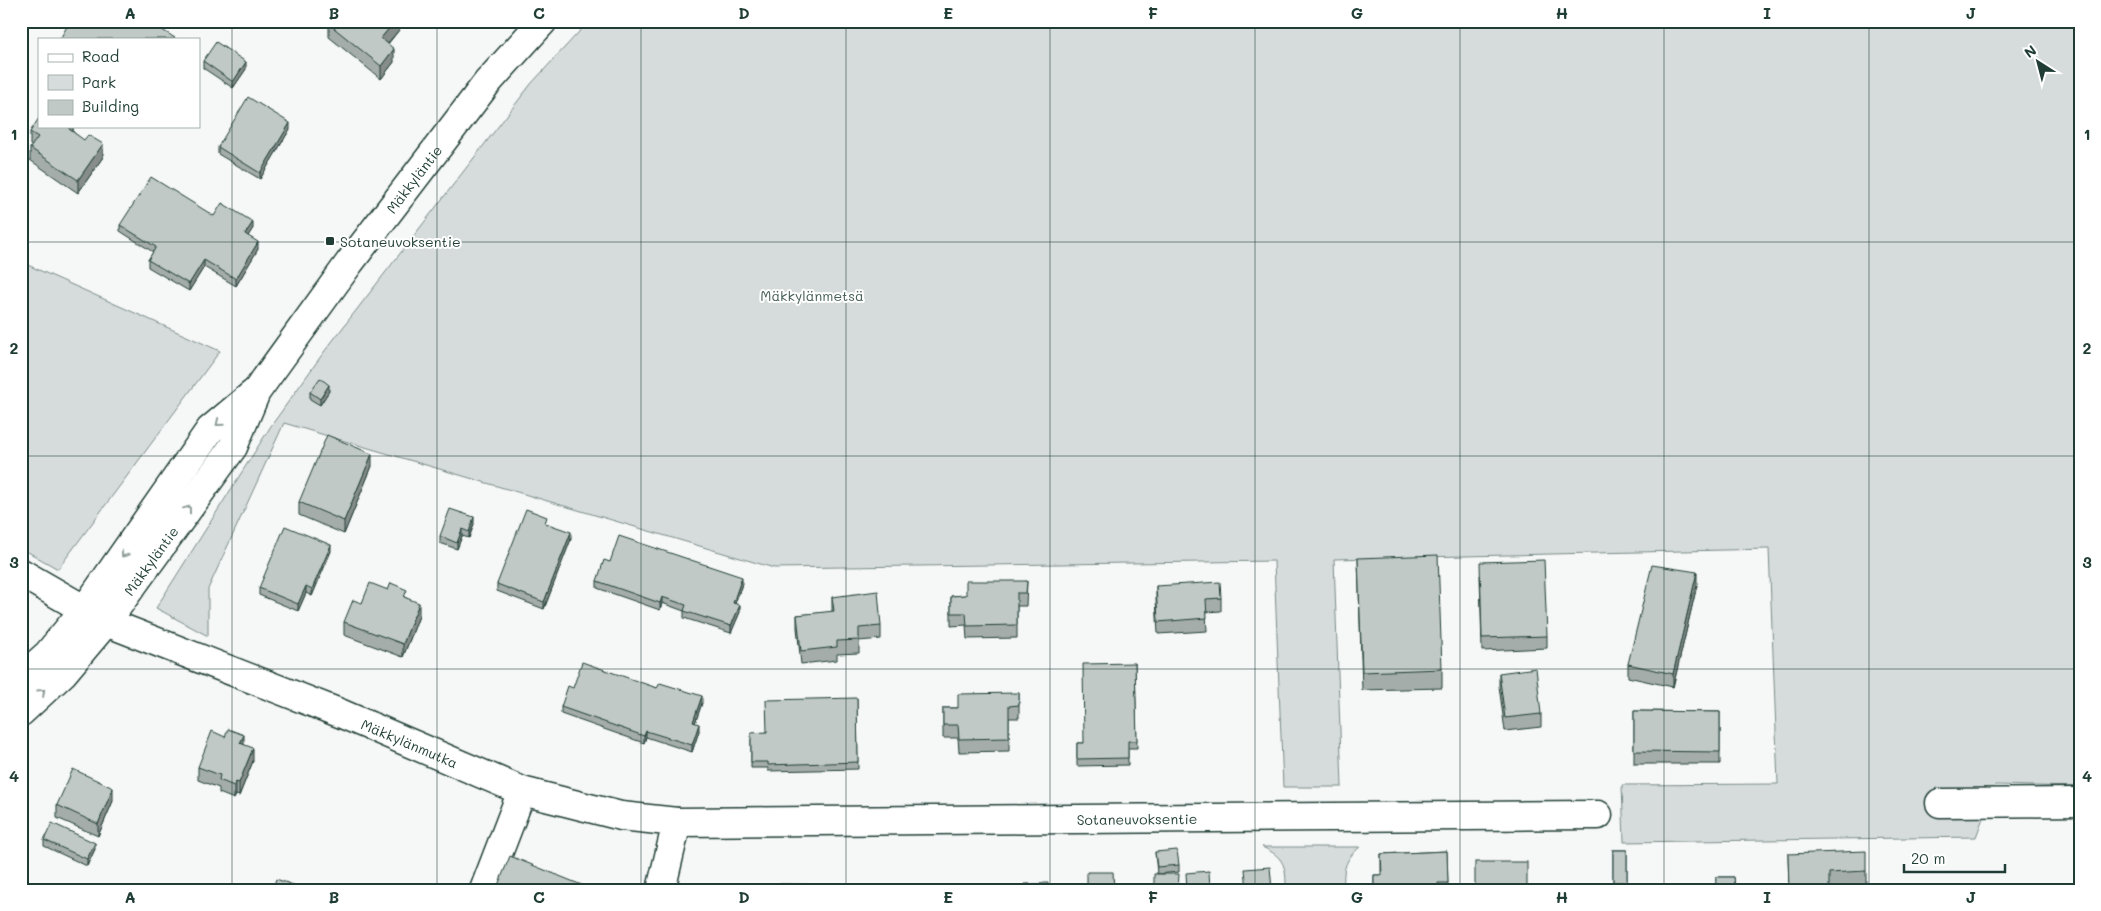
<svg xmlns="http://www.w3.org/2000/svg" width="2101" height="911" viewBox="0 0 2101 911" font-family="Mali,sans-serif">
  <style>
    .green { fill: #d6dcdb; stroke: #7a8c88 }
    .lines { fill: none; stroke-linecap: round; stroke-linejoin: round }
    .minor-casing { stroke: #1f3d34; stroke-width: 31 }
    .minor { stroke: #fff; stroke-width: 28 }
    .wall { fill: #a5adaa; stroke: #1f3d34 }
    .shaded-wall { fill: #868d8b; stroke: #1f3d34 }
    .building { fill: #c0c9c6; stroke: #1f3d34 }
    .oneway { stroke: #8f9e9a }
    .grid { fill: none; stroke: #1f3d34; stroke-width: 1; stroke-opacity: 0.55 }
    .poi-dot { fill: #1f3d34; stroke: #fff; stroke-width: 2 }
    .labels { text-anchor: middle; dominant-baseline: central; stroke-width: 4; stroke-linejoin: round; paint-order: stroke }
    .street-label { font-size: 14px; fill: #1f3d34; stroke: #fff }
    .poi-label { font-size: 14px; fill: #1f3d34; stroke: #fff; text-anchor: start }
    .park-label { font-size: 14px; fill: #445d55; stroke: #fff }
    .neatline { fill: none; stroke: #1f3d34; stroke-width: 2 }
    .grid-label { font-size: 16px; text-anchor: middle; font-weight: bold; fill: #1f3d34 }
  </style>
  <rect width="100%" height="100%" fill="#f6f7f7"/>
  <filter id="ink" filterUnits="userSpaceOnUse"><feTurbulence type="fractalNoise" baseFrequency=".02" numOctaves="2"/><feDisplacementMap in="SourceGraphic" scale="10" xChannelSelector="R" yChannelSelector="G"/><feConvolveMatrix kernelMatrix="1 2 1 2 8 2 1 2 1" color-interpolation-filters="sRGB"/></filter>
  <g filter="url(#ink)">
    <g class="green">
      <polygon points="589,21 2080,21 2080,787 1995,785 1976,837 1624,842 1622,785 1778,784 1769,549 1334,559 1342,787 1283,787 1274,561 774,568 284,423 208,589 208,636 156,608 271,426 324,352 531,84"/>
      <polygon points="21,262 220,351 58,569 21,548"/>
      <path d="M1262 847H1360C1344 860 1343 870 1344 890H1286C1286 867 1285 857 1262 847Z"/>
    </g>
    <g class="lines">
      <g class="minor-casing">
        <g id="minor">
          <path id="s1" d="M21 573 106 622 342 714 522 791 621 816 677 822 661 890"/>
          <polyline points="21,678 48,654 85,609 210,430 253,394"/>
          <path id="s2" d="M21 712 63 673 106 622 233 447 256 392 350 262 487 83 543 21"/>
          <polyline points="1940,803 2080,802"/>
          <path id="s3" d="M677 822 1598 815"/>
          <polyline points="484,890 522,791"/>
        </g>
      </g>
      <use href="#minor" class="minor"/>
    </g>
    <g class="wall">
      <polygon points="399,22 399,30 388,44 394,62 381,79 329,37 329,24"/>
      <polygon points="203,61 246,69 233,88 203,68"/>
      <polygon points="39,126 73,126 73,132 103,157 78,193 30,160 30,148 32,146 30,145 30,132"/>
      <polygon points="290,129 260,179 218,154 218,147"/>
      <polygon points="214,216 253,228 248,236 258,249 236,286 204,267 189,291 148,267 148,260 153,252 120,231 120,225"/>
      <polygon points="329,391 320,405 310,399 310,392"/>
      <polygon points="372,466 344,534 299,515 299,502"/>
      <polygon points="474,524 469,538 462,536 457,549 440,543 440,536"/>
      <polygon points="547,524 571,539 544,609 497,591 497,584"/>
      <polygon points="331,551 312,596 306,593 298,611 259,595 259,588"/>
      <polygon points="1358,558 1442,669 1442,688 1362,690"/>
      <polygon points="610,562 742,584 735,603 740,612 731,633 684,618 684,611 662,603 660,610 597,588 597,581"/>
      <polygon points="1480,575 1547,636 1547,648 1482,651"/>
      <polygon points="1027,581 1026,606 1017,606 1017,638 967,639 966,625 951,626 951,596 966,595"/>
      <polygon points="1697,585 1673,687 1628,677 1628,664"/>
      <polygon points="1156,586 1221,598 1221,611 1206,612 1207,631 1158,634 1156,599"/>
      <polygon points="832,597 881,626 881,639 859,641 859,653 837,654 837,660 801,664 797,628 797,615 832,612"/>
      <polygon points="407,598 419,616 403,657 344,635 344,622 362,603"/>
      <polygon points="1135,663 1137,748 1128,748 1128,765 1077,766 1077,743 1084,743"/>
      <polygon points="1499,673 1541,714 1541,727 1505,731 1499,686"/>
      <polygon points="573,688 657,688 702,703 695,723 699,731 692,752 646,737 644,743 561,714 561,707"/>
      <polygon points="1019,693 1019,718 1009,718 1009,751 959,752 958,738 943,738 943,708 958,708"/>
      <polygon points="857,698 858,769 768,771 768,768 751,768 751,739 767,732"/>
      <polygon points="1634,711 1720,712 1720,764 1634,764"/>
      <polygon points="244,744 253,761 239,796 236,795 234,799 219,793 219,788 198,780 198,767"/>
      <polygon points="113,801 98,836 57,818 57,805"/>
      <polygon points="44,840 95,849 87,866 44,846"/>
      <rect x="1613" y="850" width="14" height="39"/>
      <polygon points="1447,851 1448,890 1374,890 1374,875 1381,875 1381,854"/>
      <polygon points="1155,852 1179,865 1179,872 1157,874"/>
      <polygon points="1788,854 1866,871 1866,890 1789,890"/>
      <polygon points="1716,877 1734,877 1735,890 1716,890"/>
    </g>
    <g class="shaded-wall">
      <polygon points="395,21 400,21 399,22 399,30 381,51 381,38"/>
      <polygon points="394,49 394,62 381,79 381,66"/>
      <polygon points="246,62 246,69 233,88 233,82"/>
      <polygon points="290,123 290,129 260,179 260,173"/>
      <polygon points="71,126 73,126 73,137 69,129"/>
      <polygon points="103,144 103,157 78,193 78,180"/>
      <polygon points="253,222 253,228 245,241 245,234"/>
      <polygon points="258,242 258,249 236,286 236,279"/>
      <polygon points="204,260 204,267 189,291 189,284"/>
      <polygon points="329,385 329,391 320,405 320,399"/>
      <polygon points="372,454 372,466 344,534 344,521"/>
      <polygon points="474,517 474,524 469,538 469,532"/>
      <polygon points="462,529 462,536 457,549 457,543"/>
      <polygon points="571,532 571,539 544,609 544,602"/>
      <polygon points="331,545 331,551 312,596 312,589"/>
      <polygon points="1697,572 1697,585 1673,687 1673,674"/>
      <polygon points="742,577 742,584 733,609 733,603"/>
      <polygon points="306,586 306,593 298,611 298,604"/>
      <polygon points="662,597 662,603 660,610 660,603"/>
      <polygon points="419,603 419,616 403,657 403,644"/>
      <polygon points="740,605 740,612 731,633 731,626"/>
      <polygon points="702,696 702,703 693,729 693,722"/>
      <polygon points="699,724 699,731 692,752 692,745"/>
      <polygon points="646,731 646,737 644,743 644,736"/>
      <polygon points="244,735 244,748 240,743"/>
      <polygon points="253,748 253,761 239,796 239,783"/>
      <polygon points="236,782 236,795 234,799 234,786"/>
      <polygon points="113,788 113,801 98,836 98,824"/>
      <polygon points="95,843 95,849 87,866 87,859"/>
    </g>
    <g class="building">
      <polygon points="70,21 148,21 175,38 175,39 60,39"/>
      <polygon points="331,21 395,21 381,38 394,49 381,66 329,24"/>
      <polygon points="216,42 246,62 233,82 203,61"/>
      <polygon points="248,97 290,123 260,173 218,147"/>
      <polygon points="39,118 39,126 71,126 69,129 84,140 88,135 103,144 78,180 30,148 38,137 30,132"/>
      <polygon points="151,177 214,216 222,203 253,222 245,234 258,242 236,279 204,260 189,284 148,260 156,247 120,225"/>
      <polygon points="320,378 329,385 320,399 310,392"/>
      <polygon points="327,435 372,454 344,521 299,502"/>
      <polygon points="450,509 474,517 469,532 462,529 457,543 440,536"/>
      <polygon points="526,509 547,517 545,523 571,532 544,602 497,584"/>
      <polygon points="285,526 331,545 312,589 306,586 298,604 259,588"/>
      <polygon points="619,536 742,577 733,603 740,605 731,626 684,611 686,605 662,597 660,603 597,581 604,560 610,562"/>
      <polygon points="1438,555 1442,669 1362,672 1358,558"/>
      <polygon points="1544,560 1547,636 1482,638 1480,562"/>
      <polygon points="1652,565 1697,572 1673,674 1628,664"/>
      <polygon points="966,581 1027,581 1026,593 1017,593 1017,625 967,626 966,613 951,613 951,596 966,595"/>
      <polygon points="1220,582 1221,598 1206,599 1207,618 1158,622 1156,586"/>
      <polygon points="370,583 388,590 391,583 407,590 404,597 419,603 403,644 344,622 353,600 362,603"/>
      <polygon points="878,591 881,626 859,628 859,640 837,641 837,647 801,651 797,615 834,611 832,597"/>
      <polygon points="582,662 657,688 660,683 702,696 693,722 699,724 692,745 646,731 644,736 561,707 568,686 573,688"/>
      <polygon points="1135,663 1137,741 1128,741 1128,758 1077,759 1077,743 1084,743 1083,664"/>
      <polygon points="1536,668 1541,714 1505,718 1499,673"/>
      <polygon points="1019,693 1019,705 1009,706 1009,738 959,739 958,725 943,725 943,708 958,708 958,694"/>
      <polygon points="857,698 858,762 768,765 768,762 751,762 751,733 767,732 766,700"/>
      <polygon points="1634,711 1720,712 1720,752 1634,751"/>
      <polygon points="228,729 244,735 240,743 253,748 239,783 236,782 234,786 219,780 220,775 198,767 212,731 225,737"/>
      <polygon points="73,769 113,788 98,824 57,805"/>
      <polygon points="52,823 95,843 87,859 44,840"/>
      <polygon points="1177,850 1179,865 1157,867 1155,852"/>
      <rect x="1613" y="850" width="14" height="32"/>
      <polygon points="1447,851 1448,883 1438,883 1438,890 1374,890 1374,875 1382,875 1381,854"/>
      <polygon points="1866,851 1866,871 1829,873 1829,890 1789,890 1788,854"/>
      <polygon points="510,856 594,890 496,890"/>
      <rect x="1475" y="862" width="52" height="28"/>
      <polygon points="1270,867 1272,890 1247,890 1245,869"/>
      <polygon points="1209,871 1210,890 1187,890 1186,873"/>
      <polygon points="1087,872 1113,872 1114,890 1087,890"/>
      <polygon points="1154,874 1179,874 1178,890 1154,890"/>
      <polygon points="1716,877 1734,877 1735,887 1716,887"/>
      <polygon points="276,879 308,890 272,890"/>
      <polygon points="1048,883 1048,890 1025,890 1025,884"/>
      <polygon points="777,884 846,885 846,890 777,890"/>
    </g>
    <defs><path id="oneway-chevron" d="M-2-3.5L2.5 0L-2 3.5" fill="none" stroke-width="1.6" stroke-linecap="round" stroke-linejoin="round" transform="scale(1.25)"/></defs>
    <g class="oneway">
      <use href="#oneway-chevron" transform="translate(219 423) rotate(141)"/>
      <use href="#oneway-chevron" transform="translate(188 509) rotate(-53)"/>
      <use href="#oneway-chevron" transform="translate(124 554) rotate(125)"/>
      <use href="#oneway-chevron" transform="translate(42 692) rotate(-43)"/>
    </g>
  </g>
  <path class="grid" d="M232 21V890M437 21V890M641 21V890M846 21V890M1050 21V890M1255 21V890M1460 21V890M1664 21V890M1869 21V890M21 242H2080M21 456H2080M21 669H2080"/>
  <rect class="poi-dot" x="325" y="236" width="10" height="10" rx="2.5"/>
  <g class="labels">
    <g class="street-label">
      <text stroke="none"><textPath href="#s2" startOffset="665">Mäkkyläntie</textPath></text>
      <text stroke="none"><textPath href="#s2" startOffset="200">Mäkkyläntie</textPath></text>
      <text stroke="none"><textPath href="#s1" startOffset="425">Mäkkylänmutka</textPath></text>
      <text stroke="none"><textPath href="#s3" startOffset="460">Sotaneuvoksentie</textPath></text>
    </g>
    <g class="poi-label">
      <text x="340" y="241">Sotaneuvoksentie</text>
    </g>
    <g class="park-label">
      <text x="812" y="295">Mäkkylänmetsä</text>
    </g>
  </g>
  <rect width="2101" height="911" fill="none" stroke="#fff" stroke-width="55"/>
  <rect x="38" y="38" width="162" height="90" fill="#ffffff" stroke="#a5b1ae"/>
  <rect x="48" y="54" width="25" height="8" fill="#ffffff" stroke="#a5b1ae"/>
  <text x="82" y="62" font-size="15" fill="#1f3d34">Road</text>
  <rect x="48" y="75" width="25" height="15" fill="#d6dcdb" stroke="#a5b1ae"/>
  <text x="82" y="88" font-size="15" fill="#1f3d34">Park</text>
  <rect x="48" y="100" width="25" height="15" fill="#c0c9c6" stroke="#a5b1ae"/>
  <text x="82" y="112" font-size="15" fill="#1f3d34">Building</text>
  <g transform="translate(2038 62) rotate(324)" stroke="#ffffff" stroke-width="4" paint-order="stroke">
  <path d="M0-4L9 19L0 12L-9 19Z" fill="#1f3d34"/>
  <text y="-8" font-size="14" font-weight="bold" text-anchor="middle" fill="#1f3d34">N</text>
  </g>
  <path d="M1904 864v8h101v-8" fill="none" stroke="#1f3d34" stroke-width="2.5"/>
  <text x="1911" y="864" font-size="15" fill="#1f3d34" stroke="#ffffff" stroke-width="4" paint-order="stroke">20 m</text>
  <rect x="28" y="28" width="2046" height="856" class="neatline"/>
  <g class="grid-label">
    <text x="130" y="19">A</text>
    <text x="334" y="19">B</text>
    <text x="539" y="19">C</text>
    <text x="744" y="19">D</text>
    <text x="948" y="19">E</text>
    <text x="1153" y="19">F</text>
    <text x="1357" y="19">G</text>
    <text x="1562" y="19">H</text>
    <text x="1767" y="19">I</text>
    <text x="1971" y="19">J</text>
    <text x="14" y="140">1</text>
    <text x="2087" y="140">1</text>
    <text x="14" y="354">2</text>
    <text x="2087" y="354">2</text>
    <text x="14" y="568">3</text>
    <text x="2087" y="568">3</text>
    <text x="14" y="782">4</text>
    <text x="2087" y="782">4</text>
    <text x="130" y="903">A</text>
    <text x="334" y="903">B</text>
    <text x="539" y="903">C</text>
    <text x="744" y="903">D</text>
    <text x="948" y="903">E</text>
    <text x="1153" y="903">F</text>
    <text x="1357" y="903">G</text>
    <text x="1562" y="903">H</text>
    <text x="1767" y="903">I</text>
    <text x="1971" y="903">J</text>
  </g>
</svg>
